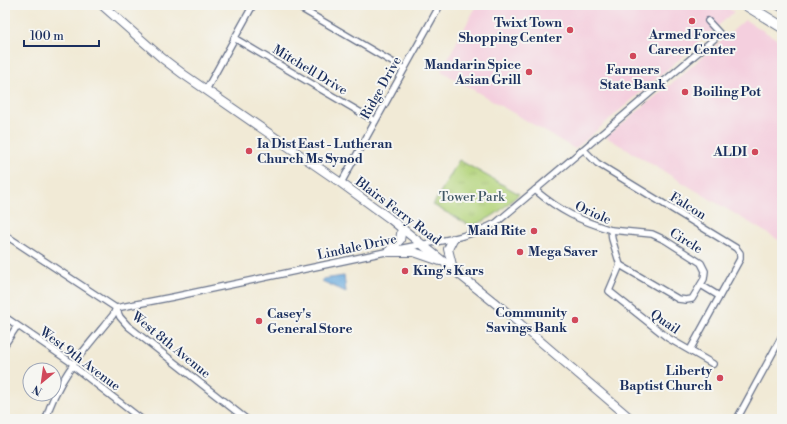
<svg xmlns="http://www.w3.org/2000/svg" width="787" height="424" viewBox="0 0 787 424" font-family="'Libre Bodoni',serif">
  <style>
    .built { fill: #f4cfde }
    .grass { fill: url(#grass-tufts); stroke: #68826c }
    .water { fill: #6aaadd; stroke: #426c9e }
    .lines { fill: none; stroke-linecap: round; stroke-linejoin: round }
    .street-casing { stroke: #667088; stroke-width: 8 }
    .secondary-casing { stroke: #667088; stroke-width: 10 }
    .highway-casing { stroke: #667088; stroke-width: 12 }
    .street { stroke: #fff; stroke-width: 5.5 }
    .secondary { stroke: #fff; stroke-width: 8 }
    .highway { stroke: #fff; stroke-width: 10 }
    .poi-dot { fill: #d1495b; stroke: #f6f6f2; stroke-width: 1.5 }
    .labels { text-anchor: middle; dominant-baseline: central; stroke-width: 4; stroke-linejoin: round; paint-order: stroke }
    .poi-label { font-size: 13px; font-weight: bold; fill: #1b2f5e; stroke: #f6f6f2; text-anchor: end }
    .street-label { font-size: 13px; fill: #1b2f5e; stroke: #f6f6f2 }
    .park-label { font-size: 13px; fill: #415865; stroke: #f6f6f2 }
  </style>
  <defs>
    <pattern id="grass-tufts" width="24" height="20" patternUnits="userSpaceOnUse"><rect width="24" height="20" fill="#b4d47b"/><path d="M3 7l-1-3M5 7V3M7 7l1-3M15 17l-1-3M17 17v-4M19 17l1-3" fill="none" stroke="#9ab66d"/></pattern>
  </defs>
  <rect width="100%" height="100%" fill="#f6f6f2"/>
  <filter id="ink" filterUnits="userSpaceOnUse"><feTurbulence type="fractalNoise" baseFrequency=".025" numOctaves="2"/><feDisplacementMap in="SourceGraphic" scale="8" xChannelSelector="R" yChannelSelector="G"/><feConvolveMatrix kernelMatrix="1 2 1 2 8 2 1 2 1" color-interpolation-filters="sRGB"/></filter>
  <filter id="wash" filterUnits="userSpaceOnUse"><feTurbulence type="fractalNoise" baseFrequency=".012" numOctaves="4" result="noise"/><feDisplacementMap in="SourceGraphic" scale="16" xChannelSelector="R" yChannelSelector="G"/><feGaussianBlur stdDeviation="0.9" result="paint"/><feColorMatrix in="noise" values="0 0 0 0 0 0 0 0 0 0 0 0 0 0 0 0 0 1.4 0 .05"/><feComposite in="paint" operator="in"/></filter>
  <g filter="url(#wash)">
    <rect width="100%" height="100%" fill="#f1ead6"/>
    <g class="built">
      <polygon points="477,5 723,5 734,12 575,149 441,71"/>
      <polygon points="745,20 782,42 782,242 606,137 677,79"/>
    </g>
    <path class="grass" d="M459 160 519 194C503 209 492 219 471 226L433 205Z"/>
    <polygon class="water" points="344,276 346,292 322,281 323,279"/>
  </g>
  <g filter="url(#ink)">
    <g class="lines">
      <g class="street-casing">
        <g id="street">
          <polyline points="295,5 404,69"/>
          <polyline points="234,38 375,121"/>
          <polyline points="206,90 253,5"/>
          <polyline points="584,150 597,163 736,248 740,253 740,259 690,350"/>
          <polyline points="341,183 440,5"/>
          <path d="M535 190C561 212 579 220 611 230L612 239 620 265 609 291 668 338 713 364"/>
          <polyline points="611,230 652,234 665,240 701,263 705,271 704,279 692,299 686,300 678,299 620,265"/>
          <polyline points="5,235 116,308 120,317 128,326 246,419"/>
          <path d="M399 249C432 242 466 239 496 223L720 34 708 21"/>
          <polyline points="701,285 719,296"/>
          <polyline points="116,308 173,297 390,251"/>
          <polyline points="5,317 72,363 73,366 141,419"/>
          <polyline points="5,344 17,326"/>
          <path d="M46 419C57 378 87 347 113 315L116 308"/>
          <polyline points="737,419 782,336"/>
        </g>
      </g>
      <g class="secondary-casing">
        <g id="secondary">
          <polyline points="102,5 162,58 183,74 341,183 389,218 505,311 631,419"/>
          <polyline points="453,239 448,249 453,269"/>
          <polyline points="388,252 414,252 440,261"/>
          <polyline points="388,252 400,240 402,228"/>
        </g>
      </g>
      <g class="highway-casing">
        <g id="highway">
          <polyline points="746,5 782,27"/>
          <polyline points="780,5 782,6"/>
        </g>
      </g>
      <use href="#street" class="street"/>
      <use href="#secondary" class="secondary"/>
      <use href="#highway" class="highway"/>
    </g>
  </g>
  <g class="poi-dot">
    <circle cx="692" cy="21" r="4"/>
    <circle cx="570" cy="30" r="4"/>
    <circle cx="633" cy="56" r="4"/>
    <circle cx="529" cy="72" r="4"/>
    <circle cx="685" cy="92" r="4"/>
    <circle cx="249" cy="151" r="4"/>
    <circle cx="755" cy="152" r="4"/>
    <circle cx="534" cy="231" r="4"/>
    <circle cx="520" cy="252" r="4"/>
    <circle cx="405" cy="271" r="4"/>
    <circle cx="575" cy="320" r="4"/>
    <circle cx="259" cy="321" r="4"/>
    <circle cx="720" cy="378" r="4"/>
  </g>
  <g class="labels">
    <g class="poi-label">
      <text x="562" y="23">Twixt Town<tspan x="562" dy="15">Shopping Center</tspan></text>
      <text x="692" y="35" text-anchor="middle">Armed Forces<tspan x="692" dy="15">Career Center</tspan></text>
      <text x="521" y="65">Mandarin Spice<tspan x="521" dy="15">Asian Grill</tspan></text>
      <text x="633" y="70" text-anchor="middle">Farmers<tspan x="633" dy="15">State Bank</tspan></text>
      <text x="693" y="92" text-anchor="start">Boiling Pot</text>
      <text x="257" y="144" text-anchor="start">Ia Dist East - Lutheran<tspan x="257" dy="15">Church Ms Synod</tspan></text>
      <text x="747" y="152">ALDI</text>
      <text x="526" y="231">Maid Rite</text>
      <text x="528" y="252" text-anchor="start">Mega Saver</text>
      <text x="413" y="271" text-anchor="start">King's Kars</text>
      <text x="567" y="313">Community<tspan x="567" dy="15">Savings Bank</tspan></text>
      <text x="267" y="314" text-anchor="start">Casey's<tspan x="267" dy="15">General Store</tspan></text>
      <text x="712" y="371">Liberty<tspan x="712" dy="15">Baptist Church</tspan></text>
    </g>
    <g class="street-label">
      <text transform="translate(310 70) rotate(31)">Mitchell Drive</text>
      <text transform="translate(381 88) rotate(-61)">Ridge Drive</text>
      <text transform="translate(688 206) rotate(31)">Falcon</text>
      <text transform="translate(398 211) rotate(37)">Blairs Ferry Road</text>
      <text transform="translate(593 213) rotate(24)">Oriole</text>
      <text transform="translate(686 241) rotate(32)">Circle</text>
      <text transform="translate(357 247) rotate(-12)">Lindale Drive</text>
      <text transform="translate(665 322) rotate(35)">Quail</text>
      <text transform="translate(171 345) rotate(39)">West 8th Avenue</text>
      <text transform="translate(80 359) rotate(37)">West 9th Avenue</text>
    </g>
    <g class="park-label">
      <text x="472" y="197">Tower Park</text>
    </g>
  </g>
  <rect width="787" height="424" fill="none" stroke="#f6f6f2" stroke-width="20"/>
  <g transform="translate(42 382) rotate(209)"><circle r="19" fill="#f6f6f2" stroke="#9ea6b7"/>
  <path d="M0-3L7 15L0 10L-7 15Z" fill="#d1495b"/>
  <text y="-6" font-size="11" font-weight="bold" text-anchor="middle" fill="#1b2f5e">N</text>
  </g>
  <path d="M24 40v6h75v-6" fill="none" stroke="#1b2f5e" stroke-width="2"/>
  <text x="30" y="40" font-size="12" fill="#1b2f5e" stroke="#f6f6f2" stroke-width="3" paint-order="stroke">100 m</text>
</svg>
